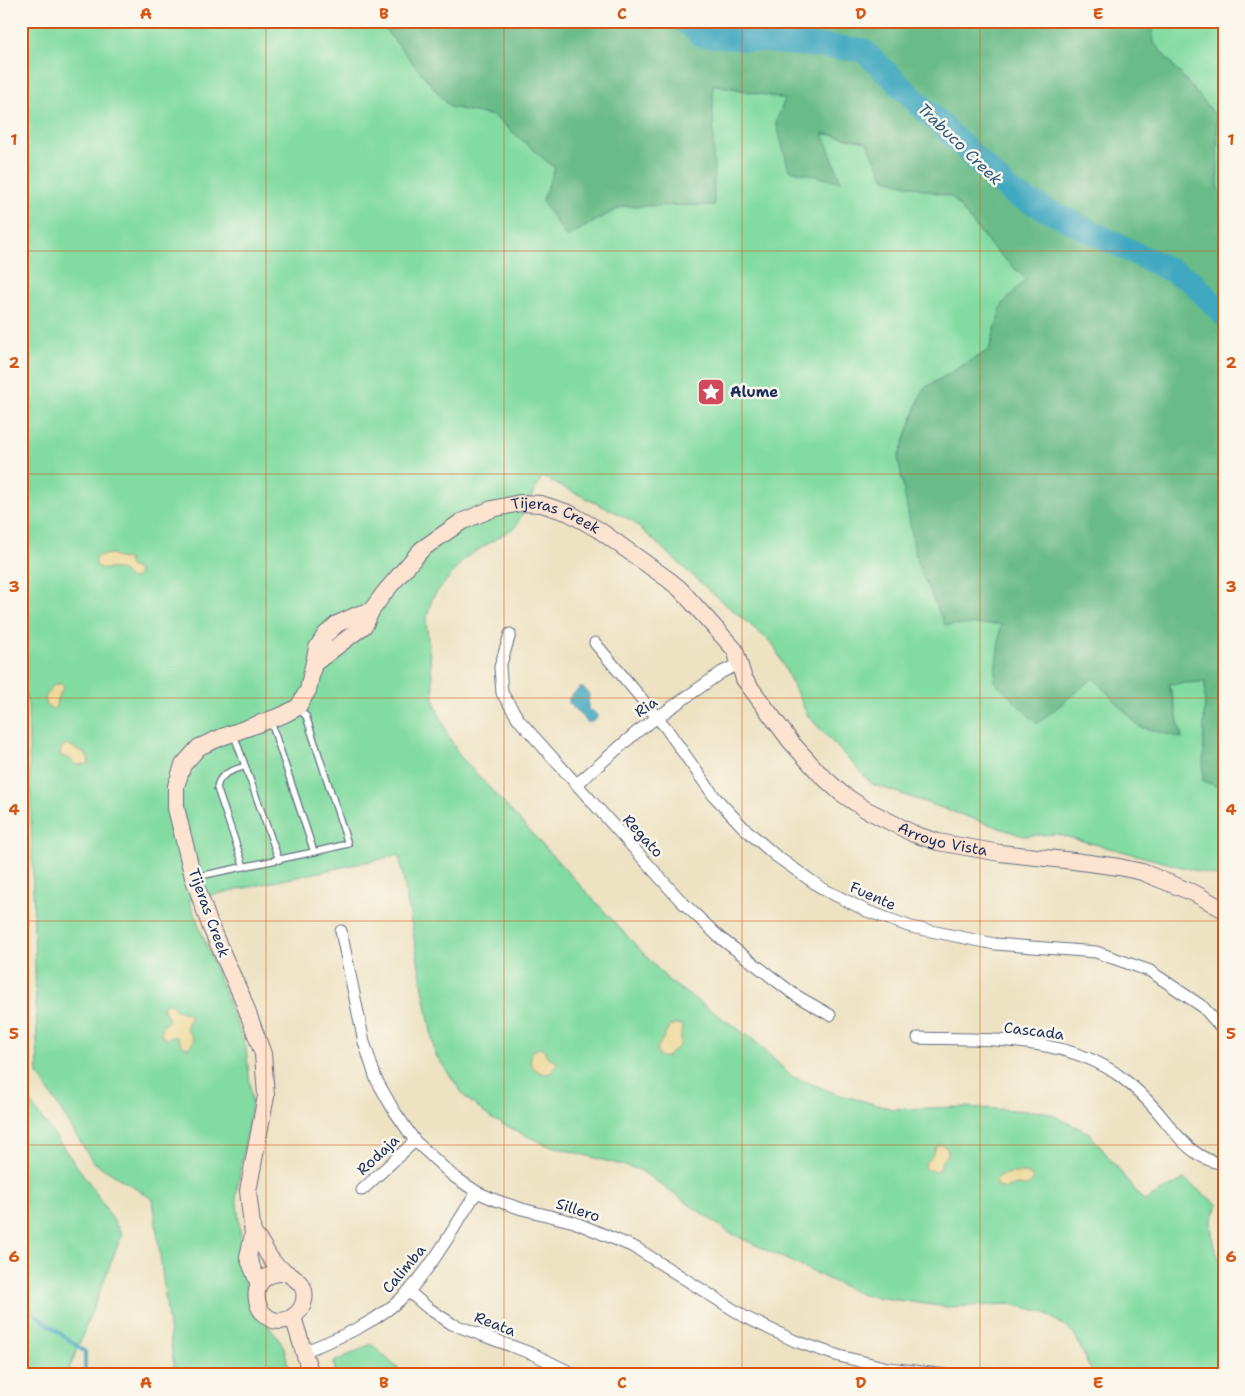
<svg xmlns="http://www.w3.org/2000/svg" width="1245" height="1396" viewBox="0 0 1245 1396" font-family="'Shantell Sans',sans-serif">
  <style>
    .green { fill: #82dba1; stroke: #4e8580 }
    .forest { fill: #69bb87; stroke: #427572 }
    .sand { fill: #eeda9e; stroke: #84847e }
    .water { fill: #40a8c0; stroke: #2e6c8f }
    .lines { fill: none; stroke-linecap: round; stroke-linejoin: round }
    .stream { stroke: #40a8c0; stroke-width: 4 }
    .river { stroke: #40a8c0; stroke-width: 24 }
    .lane-casing { stroke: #646e81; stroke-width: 8 }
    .street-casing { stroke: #646e81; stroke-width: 13 }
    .secondary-casing { stroke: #646e81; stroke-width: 18 }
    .lane { stroke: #fff; stroke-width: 5.5 }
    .street { stroke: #fff; stroke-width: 11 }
    .secondary { stroke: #fde4d1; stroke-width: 16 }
    .grid { fill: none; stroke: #d45514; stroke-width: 1; stroke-opacity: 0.55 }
    .labels { text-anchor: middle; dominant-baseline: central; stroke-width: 5; stroke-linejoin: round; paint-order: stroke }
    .poi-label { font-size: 15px; font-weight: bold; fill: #1b2f5e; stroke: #fbf7ec; text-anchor: start }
    .street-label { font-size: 15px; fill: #1b2f5e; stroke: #fbf7ec }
    .water-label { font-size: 16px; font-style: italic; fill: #285980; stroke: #fbf7ec }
    .neatline { fill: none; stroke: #d45514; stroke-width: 2 }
    .grid-label { font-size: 16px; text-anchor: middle; font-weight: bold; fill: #d45514 }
  </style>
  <rect width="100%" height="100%" fill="#fbf7ec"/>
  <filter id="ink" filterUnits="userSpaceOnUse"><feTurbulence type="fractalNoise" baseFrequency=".02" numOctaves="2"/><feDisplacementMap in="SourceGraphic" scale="10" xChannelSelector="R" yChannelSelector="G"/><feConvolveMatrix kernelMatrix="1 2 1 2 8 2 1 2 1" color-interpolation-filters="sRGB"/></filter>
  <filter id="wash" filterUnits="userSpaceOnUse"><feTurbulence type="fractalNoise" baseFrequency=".0096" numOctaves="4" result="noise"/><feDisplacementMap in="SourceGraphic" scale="20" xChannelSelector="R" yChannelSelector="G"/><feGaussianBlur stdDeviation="1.12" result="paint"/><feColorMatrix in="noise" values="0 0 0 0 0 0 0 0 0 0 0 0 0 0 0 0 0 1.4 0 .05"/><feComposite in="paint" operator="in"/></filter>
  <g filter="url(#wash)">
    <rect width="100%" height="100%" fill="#ede2c2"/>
    <g class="green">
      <polygon points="21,21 378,21 450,107 494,116 555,168 566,237 623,206 714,205 712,84 785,99 841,182 822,133 867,142 885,179 952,197 991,246 1026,279 1002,305 989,350 923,389 898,458 1001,624 994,681 1093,677 1140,727 1182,737 1169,683 1205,682 1203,780 1224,789 1224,878 1056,834 1023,836 872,784 808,716 773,644 712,593 631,520 542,477 515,527 465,558 432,598 426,622 435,704 447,733 459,755 670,982 754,1040 791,1076 837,1094 892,1109 964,1107 1046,1112 1089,1133 1144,1201 1184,1179 1218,1205 1211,1222 1213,1243 1224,1272 1224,1375 1093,1375 1074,1333 1044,1312 1010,1304 947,1307 862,1295 730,1233 640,1170 544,1144 492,1119 465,1097 435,1054 399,855 189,900 246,1048 252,1104 236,1194 247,1295 284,1347 290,1375 175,1375 153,1199 93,1162 38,1074 28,705 21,681"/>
      <polygon points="1152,21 1224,21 1224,196 1218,190 1217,117 1154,43"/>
      <polygon points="21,1090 90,1184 122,1234 67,1375 21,1375"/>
      <polygon points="371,1344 405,1375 336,1375 334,1362"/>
    </g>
    <polygon class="forest" points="378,21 1152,21 1154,43 1217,117 1218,190 1224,196 1224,789 1203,781 1205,682 1169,684 1182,738 1140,727 1093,678 1037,724 994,681 1001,624 945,625 917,563 898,458 923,389 989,350 1002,305 1026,279 991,246 952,197 885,179 867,142 823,133 841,182 789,170 776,122 785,99 713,84 714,205 623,206 566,237 542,201 555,168 494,116 450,107"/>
    <g class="sand">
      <path d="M112 554 118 558 128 559 130 566 138 570V575L135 578 131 579C127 575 123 570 117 569 108 567 101 573 95 562L97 556Z"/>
      <polygon points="56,684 61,684 64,687 57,699 56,708 52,709 47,706 45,698 51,688"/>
      <polygon points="67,744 84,753 89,759 88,764 76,765 70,759 60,755 61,748"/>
      <path d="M169 1002 176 1010 189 1014 190 1017 186 1029 193 1038V1042L188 1048C181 1048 181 1039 175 1036L167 1039 161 1036 162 1027 169 1020 163 1007 167 1003Z"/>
      <polygon points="676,1024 682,1026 680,1045 667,1057 661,1057 657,1053 657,1049 670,1026"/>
      <path d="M539 1048 544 1050 547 1056 557 1062C554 1080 536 1075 530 1062L532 1052Z"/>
      <polygon points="940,1144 947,1148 948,1154 942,1160 940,1169 934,1171 928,1170 925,1167 926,1162 932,1156 936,1147"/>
      <polygon points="1011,1173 1026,1173 1033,1177 1033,1181 1027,1186 1016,1185 1005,1189 997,1186 995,1183 999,1176"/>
    </g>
    <polygon class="water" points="580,688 584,688 589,694 588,709 590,711 592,710 597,715 597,718 592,722 587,722 569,703 569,698"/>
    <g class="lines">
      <polyline class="stream" points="21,1304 85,1352 85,1375"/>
      <polyline class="river" points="685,21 701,35 863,50 1012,193 1190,280 1224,315"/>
    </g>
  </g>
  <g filter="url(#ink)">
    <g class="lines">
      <g class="lane-casing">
        <g id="lane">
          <polyline points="271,722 314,852"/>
          <polyline points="234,735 279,860"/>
          <path d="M244 867 217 788C219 773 232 771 245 766"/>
          <polyline points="195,877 314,852 348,844 306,716 299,709"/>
        </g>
      </g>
      <g class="street-casing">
        <g id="street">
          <polyline points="510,634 500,667 502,693 519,720 680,900 719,937 795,995 830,1015"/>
          <polyline points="595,643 666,728 714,796 744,828 776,856 823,889 867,911 911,927 995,944 1096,952 1150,971 1203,1007 1224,1031"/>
          <polyline points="577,784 638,731 722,672 739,664"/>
          <polyline points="341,931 364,1042 376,1079 393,1109 415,1141 453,1176 477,1192 495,1200 522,1209 574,1222 636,1248 745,1317 795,1341 839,1356 888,1368 946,1375"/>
          <path d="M918 1038C984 1040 1066 1035 1121 1077 1134 1087 1146 1098 1157 1111 1176 1133 1192 1160 1224 1164"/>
          <polyline points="362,1190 415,1141"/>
          <polyline points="408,1291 428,1308 452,1324 533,1354 576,1375"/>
          <path d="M303 1352C341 1337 381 1321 409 1291 436 1261 455 1225 477 1192"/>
        </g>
      </g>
      <g class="secondary-casing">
        <g id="secondary">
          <path id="s1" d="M315 663 365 625 371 611 384 593 422 549 461 522 492 509 520 503 541 504 569 513 599 530 669 580 680 589 735 650 744 679 791 742 819 773 841 793 865 809 914 834 938 842 1000 853 1074 861 1119 867 1142 872 1196 894 1224 910"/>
          <path d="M253 1234C264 1243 266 1255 275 1264 287 1276 311 1281 303 1304 301 1310 296 1315 291 1318 256 1335 238 1271 285 1273"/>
          <polyline points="259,1285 248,1257 253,1234 248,1191 266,1096 263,1054 242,997 211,928 193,877 176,808 176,786 183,765 199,747 222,737 283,715 298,707 308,690 317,648 325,635 337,624 359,614 371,611"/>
          <polyline points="293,1317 311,1375"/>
        </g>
      </g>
      <use href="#lane" class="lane"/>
      <use href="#street" class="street"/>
      <use href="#secondary" class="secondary"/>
    </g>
  </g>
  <path class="grid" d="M266 21V1375M504 21V1375M742 21V1375M980 21V1375M21 251H1224M21 474H1224M21 698H1224M21 921H1224M21 1145H1224"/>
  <defs>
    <g id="sight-square" transform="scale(1.4375)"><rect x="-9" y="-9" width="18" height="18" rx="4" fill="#d1495b" stroke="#fbf7ec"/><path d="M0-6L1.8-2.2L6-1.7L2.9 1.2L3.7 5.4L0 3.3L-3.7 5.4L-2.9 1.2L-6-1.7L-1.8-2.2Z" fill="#fff"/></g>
  </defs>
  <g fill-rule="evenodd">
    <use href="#sight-square" x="711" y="392"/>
  </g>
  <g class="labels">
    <g class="poi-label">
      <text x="730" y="392">Alume</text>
    </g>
    <g class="street-label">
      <text stroke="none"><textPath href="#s1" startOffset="306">Tijeras Creek</textPath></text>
      <text transform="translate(646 707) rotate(-35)">Ria</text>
      <text transform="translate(643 836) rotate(48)">Regato</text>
      <text stroke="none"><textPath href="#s1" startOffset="829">Arroyo Vista</textPath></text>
      <text transform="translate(873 896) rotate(24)">Fuente</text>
      <text transform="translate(209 913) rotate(70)">Tijeras Creek</text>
      <text transform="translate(1034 1031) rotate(7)">Cascada</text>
      <text transform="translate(378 1155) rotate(-43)">Rodaja</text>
      <text transform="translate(578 1210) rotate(18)">Sillero</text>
      <text transform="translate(404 1269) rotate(-50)">Calimba</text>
      <text transform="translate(495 1324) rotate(21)">Reata</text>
    </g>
    <g class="water-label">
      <text transform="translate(960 144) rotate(44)">Trabuco Creek</text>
    </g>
  </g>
  <rect width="1245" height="1396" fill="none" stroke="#fbf7ec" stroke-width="55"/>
  <rect x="28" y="28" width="1190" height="1340" class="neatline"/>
  <g class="grid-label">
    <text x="146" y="19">A</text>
    <text x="384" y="19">B</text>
    <text x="622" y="19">C</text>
    <text x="861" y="19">D</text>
    <text x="1098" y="19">E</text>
    <text x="14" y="145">1</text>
    <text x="1231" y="145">1</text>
    <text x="14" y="368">2</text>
    <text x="1231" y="368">2</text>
    <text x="14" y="592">3</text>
    <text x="1231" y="592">3</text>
    <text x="14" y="815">4</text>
    <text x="1231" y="815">4</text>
    <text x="14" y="1039">5</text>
    <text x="1231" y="1039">5</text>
    <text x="14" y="1262">6</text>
    <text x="1231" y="1262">6</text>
    <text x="146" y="1388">A</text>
    <text x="384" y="1388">B</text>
    <text x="622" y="1388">C</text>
    <text x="861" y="1388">D</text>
    <text x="1098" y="1388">E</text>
  </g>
</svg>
